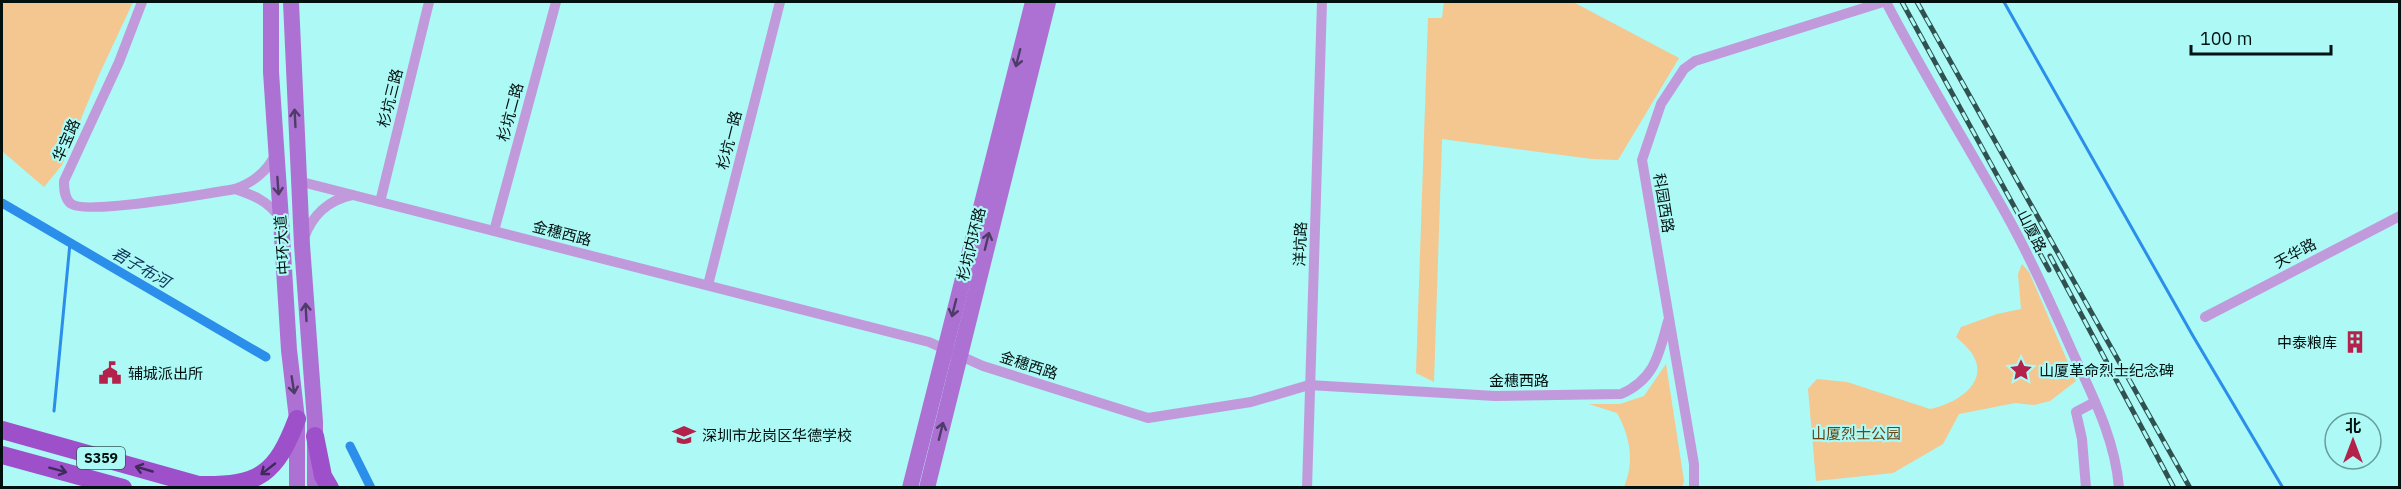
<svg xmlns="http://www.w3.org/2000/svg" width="2401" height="489" viewBox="0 0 2401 489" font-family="'IBM Plex Sans','Noto Sans SC',sans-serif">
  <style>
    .green { fill: #f4c690 }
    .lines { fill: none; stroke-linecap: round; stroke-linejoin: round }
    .stream { stroke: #2b8eea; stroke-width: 3 }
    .canal { stroke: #2b8eea; stroke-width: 9 }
    .street { stroke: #c19adc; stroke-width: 10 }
    .secondary { stroke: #ad71d3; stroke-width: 16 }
    .primary { stroke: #9e50cb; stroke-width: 18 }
    .rail-casing { stroke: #305150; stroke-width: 5 }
    .rail { stroke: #acf9f5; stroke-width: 3; stroke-dasharray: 9; stroke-linecap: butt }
    .oneway { stroke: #4e3c68 }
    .oneway2 { stroke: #3f2a5b }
    .labels { text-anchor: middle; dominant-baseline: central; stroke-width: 4.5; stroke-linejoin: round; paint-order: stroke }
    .shield { fill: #acf9f5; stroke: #345755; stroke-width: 1.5 }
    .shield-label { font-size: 14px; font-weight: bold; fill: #001110 }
    .street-label { font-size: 15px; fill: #001110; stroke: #acf9f5 }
    .poi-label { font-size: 15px; fill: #001110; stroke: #acf9f5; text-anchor: start }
    .park-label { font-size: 15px; fill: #674515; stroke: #acf9f5 }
    .water-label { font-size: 16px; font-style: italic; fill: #0d3357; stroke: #acf9f5 }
  </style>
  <rect width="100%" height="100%" fill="#acf9f5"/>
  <g class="green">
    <polygon points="2,2 133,2 99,75 62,165 44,187 2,151"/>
    <polygon points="1444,2 1573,2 1679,58 1618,160 1592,159 1442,139 1434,382 1416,373 1428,18 1442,18"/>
    <path d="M2022 264 2029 272 2076 381 2050 401 2034 405 2015 403 1959 414 1943 444 1893 473 1816 481 1808 389 1817 379 1847 382 1930 409C1951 405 1987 387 1975 359 1971 350 1963 343 1956 337L1961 327 1997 314 2021 309 2018 274Z"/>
    <path d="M1666 364 1684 481 1682 487H1624C1635 462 1630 436 1617 413L1589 404H1620L1644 396Z"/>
  </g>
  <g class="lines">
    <g class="stream">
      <polyline points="2004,2 2193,336 2283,488"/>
      <polyline points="54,411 70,243"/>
    </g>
    <g class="canal">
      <polyline points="2,203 266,357"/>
      <polyline points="350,446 371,488"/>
    </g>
    <g class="street">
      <path d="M142 2 119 62 64 181C64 188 64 197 70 203 83 216 210 193 235 189 252 183 268 171 276 153"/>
      <path d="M1886 2C1925 77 1970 149 2011 223 2034 265 2053 308 2072 351 2092 395 2115 438 2119 488"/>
      <path d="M298 181 929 342 983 366 1148 418 1251 402 1309 385 1495 396 1621 394C1655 379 1659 354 1668 321"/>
      <path d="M235 189C253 195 268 201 279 217"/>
      <polyline points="380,202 429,2"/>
      <polyline points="494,231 556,2"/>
      <path d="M304 238C312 215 329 200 352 195"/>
      <polyline points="708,285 780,2"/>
      <polyline points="2205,317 2400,216"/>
      <polyline points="1307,488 1322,2"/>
      <polyline points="1694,488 1694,464 1642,160 1661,104 1684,69 1695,61 1883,2"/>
      <polyline points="2086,488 2082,439 2076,412 2095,402"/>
    </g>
    <g class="secondary">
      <polyline points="271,2 271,72 281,220 289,350 297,419 297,488"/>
      <polyline points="291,2 302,245 315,422 315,488"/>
      <polyline points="910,488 1033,2"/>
      <polyline points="927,488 1048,2"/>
    </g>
    <g class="primary">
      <polyline points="2,430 209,488"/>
      <polyline points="315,436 323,476 330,488"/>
      <polyline points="2,455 123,488"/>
      <path d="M200 485C260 486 276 474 297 419"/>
    </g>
    <g class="rail-casing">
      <g id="rail">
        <polyline points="1902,2 2049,270"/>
        <polyline points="1917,2 2190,488"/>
        <polyline points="2050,256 2174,488"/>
      </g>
    </g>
    <use href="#rail" class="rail"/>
  </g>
  <defs><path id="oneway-shaft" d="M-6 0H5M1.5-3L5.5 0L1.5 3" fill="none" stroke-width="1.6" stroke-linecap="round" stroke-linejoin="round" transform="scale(1.5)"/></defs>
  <g class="oneway">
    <use href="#oneway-shaft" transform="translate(1018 58) rotate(104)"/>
    <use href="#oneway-shaft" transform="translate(295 118) rotate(-93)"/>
    <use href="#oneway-shaft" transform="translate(278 186) rotate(86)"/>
    <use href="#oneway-shaft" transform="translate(987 241) rotate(-76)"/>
    <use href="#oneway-shaft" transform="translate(954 308) rotate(104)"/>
    <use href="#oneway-shaft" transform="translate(306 312) rotate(-93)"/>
    <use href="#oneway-shaft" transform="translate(293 385) rotate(81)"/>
    <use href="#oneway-shaft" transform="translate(941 431) rotate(-76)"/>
  </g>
  <g class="oneway2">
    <use href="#oneway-shaft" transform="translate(144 469) rotate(-164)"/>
    <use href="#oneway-shaft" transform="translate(268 469) rotate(142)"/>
    <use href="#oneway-shaft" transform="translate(58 470) rotate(15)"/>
  </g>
  <defs>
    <g id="building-bare" transform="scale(1.8)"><path d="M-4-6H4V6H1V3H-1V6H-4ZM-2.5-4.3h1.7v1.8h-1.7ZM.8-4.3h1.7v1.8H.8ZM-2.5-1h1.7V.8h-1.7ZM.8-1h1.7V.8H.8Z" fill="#b4224b" stroke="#acf9f5" stroke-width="2.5" paint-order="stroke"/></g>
    <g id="sight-bare" transform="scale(1.8)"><path d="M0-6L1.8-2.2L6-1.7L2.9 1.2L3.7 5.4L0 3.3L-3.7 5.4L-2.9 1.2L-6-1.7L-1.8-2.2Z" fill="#b4224b" stroke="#acf9f5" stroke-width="2.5" paint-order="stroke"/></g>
    <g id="civic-bare" transform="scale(1.8)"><path d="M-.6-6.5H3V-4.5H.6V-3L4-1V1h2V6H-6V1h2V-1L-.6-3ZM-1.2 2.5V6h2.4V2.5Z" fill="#b4224b" stroke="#acf9f5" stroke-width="2.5" paint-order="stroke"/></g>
    <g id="school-bare" transform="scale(1.8)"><path d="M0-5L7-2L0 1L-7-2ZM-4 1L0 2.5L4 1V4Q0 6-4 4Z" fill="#b4224b" stroke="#acf9f5" stroke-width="2.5" paint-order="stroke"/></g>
  </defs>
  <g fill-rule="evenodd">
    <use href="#building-bare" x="2355" y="342"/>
    <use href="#sight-bare" x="2021" y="370"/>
    <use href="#civic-bare" x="110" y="373"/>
    <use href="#school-bare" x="684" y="435"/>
  </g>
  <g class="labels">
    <rect class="shield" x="77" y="447" width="48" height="22" rx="4.5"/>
    <g class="shield-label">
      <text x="101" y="458">S359</text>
    </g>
    <g class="street-label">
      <text transform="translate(390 98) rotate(-76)">杉坑三路</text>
      <text transform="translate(510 112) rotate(-75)">杉坑二路</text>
      <text transform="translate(66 140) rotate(-66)">华宝路</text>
      <text transform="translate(729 140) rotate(-76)">杉坑一路</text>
      <text transform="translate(1664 203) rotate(81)">科园西路</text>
      <text transform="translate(2032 231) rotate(63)">山厦路</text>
      <text transform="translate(562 233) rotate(14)">金穗西路</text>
      <text transform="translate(971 244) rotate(-76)">杉坑内环路</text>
      <text transform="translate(1300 244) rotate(-88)">洋坑路</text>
      <text transform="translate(282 245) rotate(-94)">中环大道</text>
      <text transform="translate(2295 253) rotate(-28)">天华路</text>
      <text transform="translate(1029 365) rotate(18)">金穗西路</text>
      <text x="1519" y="380">金穗西路</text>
    </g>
    <g class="poi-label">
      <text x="2337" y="342" text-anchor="end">中泰粮库</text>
      <text x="2039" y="370">山厦革命烈士纪念碑</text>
      <text x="128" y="373">辅城派出所</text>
      <text x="702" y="435">深圳市龙岗区华德学校</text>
    </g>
    <g class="park-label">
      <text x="1856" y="433">山厦烈士公园</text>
    </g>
    <g class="water-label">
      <text transform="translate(141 267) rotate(30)">君子布河</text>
    </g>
  </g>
  <rect width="2401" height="489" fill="none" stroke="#001110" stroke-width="6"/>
  <g transform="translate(2353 441)"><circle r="28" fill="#acf9f5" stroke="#679c99" stroke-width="1.5"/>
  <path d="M0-4.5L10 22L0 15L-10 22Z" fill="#b4224b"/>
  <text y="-9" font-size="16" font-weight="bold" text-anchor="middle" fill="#001110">北</text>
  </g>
  <path d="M2191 45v9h140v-9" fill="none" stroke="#001110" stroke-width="3"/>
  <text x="2200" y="45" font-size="18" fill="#001110" stroke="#acf9f5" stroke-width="4.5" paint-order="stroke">100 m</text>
</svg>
